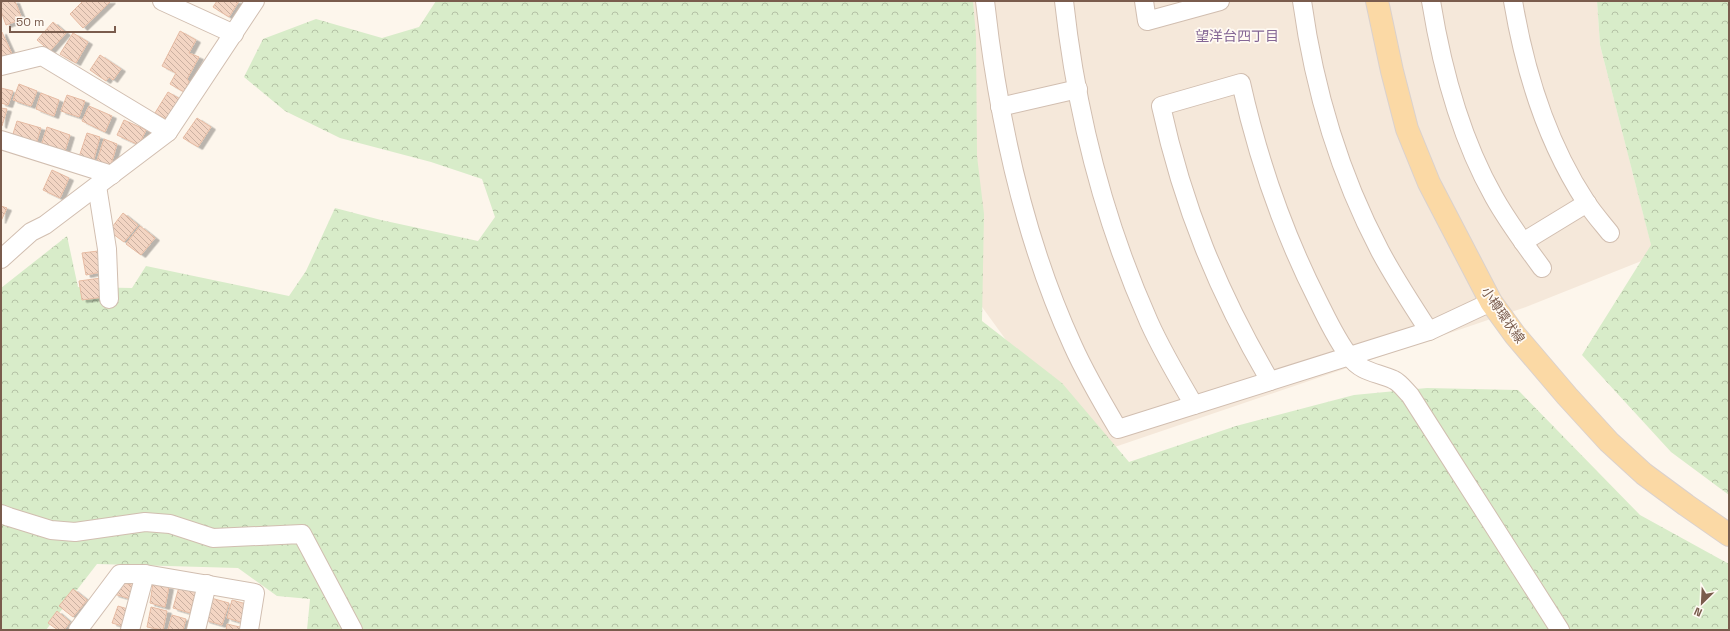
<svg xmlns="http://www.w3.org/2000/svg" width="1730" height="631" viewBox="0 0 1730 631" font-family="'Space Grotesk','Noto Sans JP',sans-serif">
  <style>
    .residential { fill: #f5e8da }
    .forest { fill: url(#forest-crowns) }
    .building { fill: url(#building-back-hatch); stroke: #e6bba3; filter: url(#shadow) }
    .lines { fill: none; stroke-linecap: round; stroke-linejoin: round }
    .minor-casing { stroke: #d1beb0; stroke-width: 20 }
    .major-casing { stroke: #dad1cd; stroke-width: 24 }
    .minor { stroke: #fff; stroke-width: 18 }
    .major { stroke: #fbd9a5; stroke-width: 22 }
    .labels { text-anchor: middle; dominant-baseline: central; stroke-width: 3.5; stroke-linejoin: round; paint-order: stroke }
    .street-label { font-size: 13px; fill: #7a5c4d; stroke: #fffaf3 }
    .neighbourhood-label { font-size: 14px; fill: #846695; stroke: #fffaf3 }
  </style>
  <defs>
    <pattern id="forest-crowns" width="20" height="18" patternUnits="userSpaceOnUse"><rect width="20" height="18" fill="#d8ecc9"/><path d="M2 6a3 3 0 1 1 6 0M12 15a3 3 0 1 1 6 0" fill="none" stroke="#b4c2a5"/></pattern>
    <pattern id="building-back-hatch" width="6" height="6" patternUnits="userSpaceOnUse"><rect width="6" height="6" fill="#f3d5c3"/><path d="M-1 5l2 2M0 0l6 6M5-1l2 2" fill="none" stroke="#cab0a1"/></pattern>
    <filter id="shadow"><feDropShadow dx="4.5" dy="2.5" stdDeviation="0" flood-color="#0004"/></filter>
  </defs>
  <rect width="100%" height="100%" fill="#fdf6ec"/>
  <polygon class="residential" points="955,1 1597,1 1600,45 1654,256 1526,307 1103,451 1033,377 977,300"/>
  <g class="forest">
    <polygon points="436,1 973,1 976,36 977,156 984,214 982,321 1062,383 1129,462 1236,426 1354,395 1427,388 1518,390 1640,515 1729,564 1729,630 307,630 310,599 277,596 238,568 97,564 46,630 1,630 1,288 67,236 78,287 132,288 146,266 289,296 306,271 335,208 381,220 478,241 495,217 482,179 431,162 340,138 285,111 244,77 263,39 316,19 382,38 419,27"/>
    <polygon points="1597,1 1729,1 1729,495 1671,452 1582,355 1651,245 1600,45"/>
  </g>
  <g class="building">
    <polygon points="1,1 15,1 22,19 6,25 1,11"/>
    <polygon points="83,1 111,1 83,28 70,14"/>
    <polygon points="217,1 239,1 229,17 213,7"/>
    <polygon points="53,22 66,33 50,51 37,40"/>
    <polygon points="180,31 196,40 189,53 199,57 187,79 189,82 184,92 170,84 176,73 162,66"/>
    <polygon points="1,32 2,32 12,54 3,58 1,54"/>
    <polygon points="73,33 88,42 76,63 60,54"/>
    <polygon points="100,55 121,69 113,80 109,77 106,81 90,70"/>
    <polygon points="19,84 37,91 31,106 13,100"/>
    <polygon points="1,88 13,91 8,105 1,103"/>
    <polygon points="168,92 180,99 168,120 155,113"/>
    <polygon points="41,93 59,100 54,116 36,109"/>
    <polygon points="67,95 85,101 79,117 61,111"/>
    <polygon points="89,106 112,116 105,132 82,121"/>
    <polygon points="1,108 7,109 2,126 1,125"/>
    <polygon points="197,118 211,127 198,147 183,138"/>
    <polygon points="124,120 146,130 139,145 117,135"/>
    <polygon points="17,121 41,128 36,144 12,137"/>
    <polygon points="47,127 70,135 65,151 42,143"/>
    <polygon points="87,133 100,137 93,162 79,157"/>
    <polygon points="104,139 117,144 110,168 96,164"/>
    <polygon points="52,170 69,178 60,198 43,190"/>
    <polygon points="1,206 7,208 1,221"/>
    <polygon points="123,213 138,225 124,242 109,231"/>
    <polygon points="140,226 155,238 141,255 126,244"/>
    <polygon points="98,251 101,272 86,275 82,253"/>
    <polygon points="101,278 104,297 82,300 79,281"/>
    <polygon points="121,582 135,586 131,599 114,594"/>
    <polygon points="153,583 169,587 165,607 150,603"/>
    <polygon points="179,587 196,592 190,613 173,608"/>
    <polygon points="73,589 87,600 73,617 59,606"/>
    <polygon points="211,598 229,603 222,625 205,620"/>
    <polygon points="232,600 250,605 244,623 227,618"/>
    <polygon points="118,606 131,610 126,627 112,623"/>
    <polygon points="151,607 167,611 163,630 147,627"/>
    <polygon points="57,611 70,622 64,630 58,630 48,623"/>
    <polygon points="172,615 186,619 183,630 168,630"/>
    <polygon points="227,624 244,628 244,630 226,630"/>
  </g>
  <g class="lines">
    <g class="minor-casing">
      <g id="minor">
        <polyline points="162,1 234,34"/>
        <path d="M985 1C998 119 1023 237 1073 346 1086 375 1102 402 1118 429L1429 331 1491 302"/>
        <path d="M1064 1C1076 111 1104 221 1149 322 1162 351 1178 378 1194 405"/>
        <polyline points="1144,1 1147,21 1220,1"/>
        <path d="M1302 1C1314 88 1339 173 1380 251 1395 279 1412 305 1429 331"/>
        <path d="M1431 1C1442 69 1460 137 1494 197 1508 222 1525 245 1542 268"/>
        <path d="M1513 1C1525 72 1546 141 1586 202 1593 213 1602 223 1610 233"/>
        <polyline points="1,66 42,56 168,132"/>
        <polyline points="1000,107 1078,89"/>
        <polyline points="1,140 112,175"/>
        <polyline points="97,186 107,249 109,299"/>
        <polyline points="1523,242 1587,203"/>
        <polyline points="1,259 31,232 45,225 168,132 255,1"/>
        <path d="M1270 381C1218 292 1183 207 1161 106L1241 83C1258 159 1283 232 1318 301 1327 319 1337 341 1350 357 1362 373 1377 372 1394 380 1400 383 1405 390 1410 395L1560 630"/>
        <polyline points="1,514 9,517 51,530 75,532 145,522 170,524 213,538 302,534 353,630"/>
        <polyline points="78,630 120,574 145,574 255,593 249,630"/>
        <polyline points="130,630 145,574"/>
        <polyline points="196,630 207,584"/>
      </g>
    </g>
    <g class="major-casing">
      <polyline id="major" points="1377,1 1392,71 1407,129 1429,183 1491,302 1515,335 1567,396 1609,442 1644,474 1686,505 1729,535"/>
    </g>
    <use href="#minor" class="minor"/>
    <use href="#major" class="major"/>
  </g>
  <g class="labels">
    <g class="street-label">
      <text transform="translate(1503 315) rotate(55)">小樽環状線</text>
    </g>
    <g class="neighbourhood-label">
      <text x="1237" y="36">望洋台四丁目</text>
    </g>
  </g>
  <rect width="1730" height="631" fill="none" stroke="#7a5c4d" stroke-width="4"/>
  <g transform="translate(1702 603) rotate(204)" stroke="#fffaf3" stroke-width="3" paint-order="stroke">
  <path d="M0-3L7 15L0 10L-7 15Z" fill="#7a5c4d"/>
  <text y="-6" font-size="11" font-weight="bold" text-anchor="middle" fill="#7a5c4d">N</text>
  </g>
  <path d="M10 26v6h105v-6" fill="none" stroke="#7a5c4d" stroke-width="2"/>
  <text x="16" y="26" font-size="12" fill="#7a5c4d" stroke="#fffaf3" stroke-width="3" paint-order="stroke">50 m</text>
</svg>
